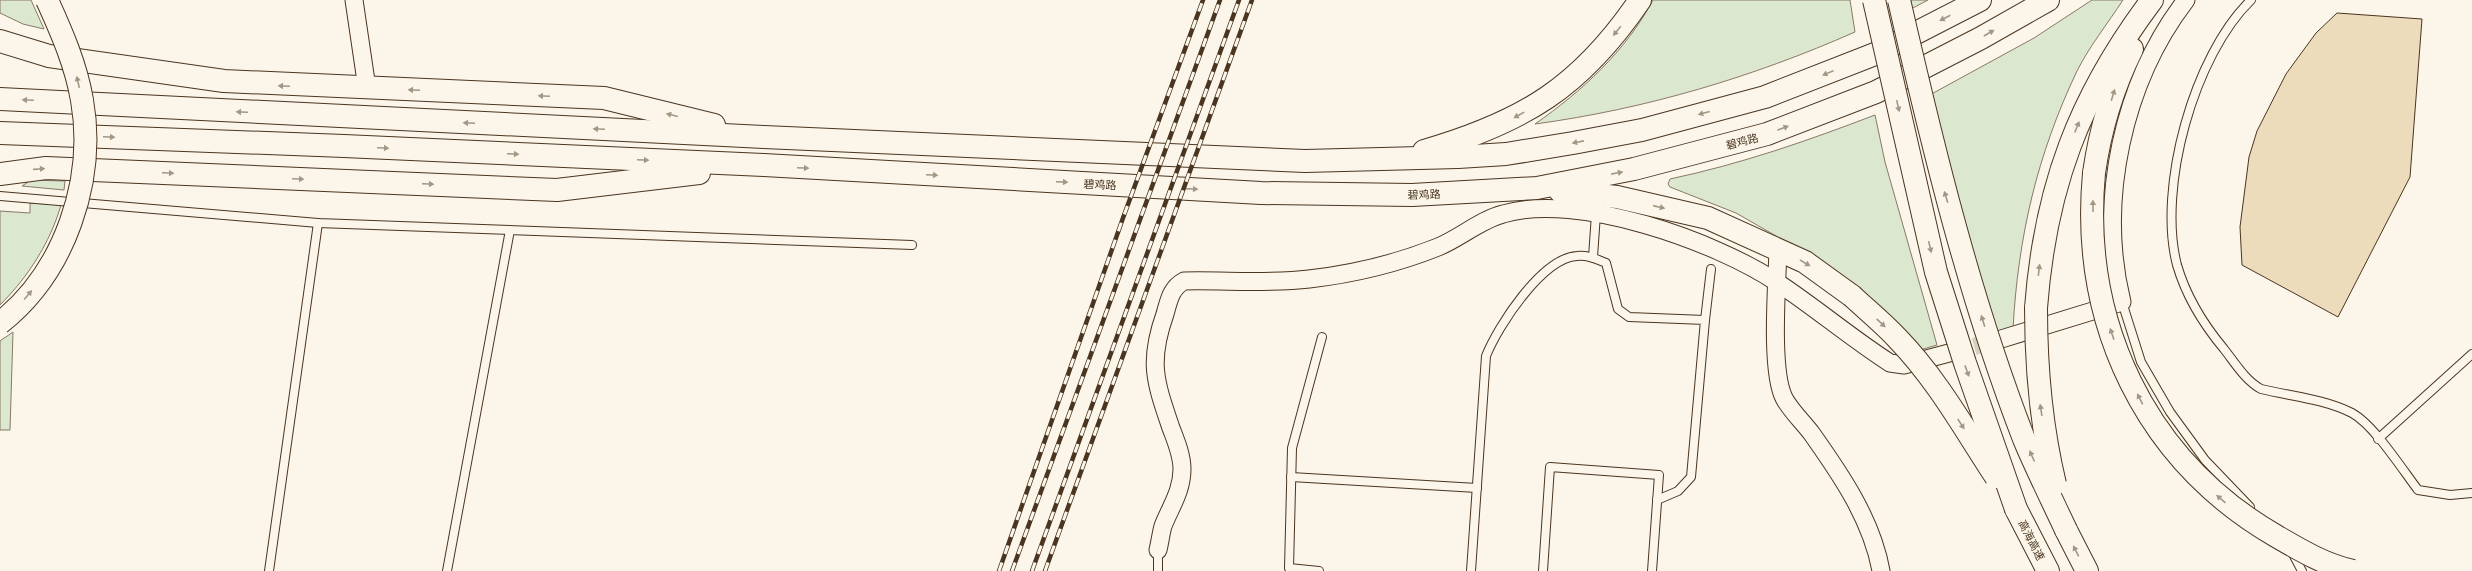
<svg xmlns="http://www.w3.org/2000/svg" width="2472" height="571" viewBox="0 0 2472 571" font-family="'Noto Sans','Noto Sans SC',sans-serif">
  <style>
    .green { fill: #dce7d0; stroke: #887966 }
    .building { fill: #ecdcbc; stroke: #4a3520 }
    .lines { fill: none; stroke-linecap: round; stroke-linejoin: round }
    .minor-tunnel { stroke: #d8cfc1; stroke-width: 17; stroke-dasharray: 17 8; stroke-linecap: butt }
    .service-casing { stroke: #4a3520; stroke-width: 10 }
    .minor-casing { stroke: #4a3520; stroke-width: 19 }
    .trunk-casing { stroke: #4a3520; stroke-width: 24 }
    .motorway-casing { stroke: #4a3520; stroke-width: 24 }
    .service { stroke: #fbf6e9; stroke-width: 8 }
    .minor { stroke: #fbf6e9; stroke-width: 17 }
    .trunk { stroke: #fbf6e9; stroke-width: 22 }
    .motorway { stroke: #fbf6e9; stroke-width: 22 }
    .rail-casing { stroke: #4a3520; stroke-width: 4.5 }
    .rail { stroke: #fbf6e9; stroke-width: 3; stroke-dasharray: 9; stroke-linecap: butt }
    .trunk-bridge-casing { stroke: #4a3520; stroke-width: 24; stroke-linecap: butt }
    .trunk-bridge { stroke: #fbf6e9; stroke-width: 22 }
    .oneway { fill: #a29684 }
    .labels { text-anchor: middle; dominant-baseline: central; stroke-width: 3; stroke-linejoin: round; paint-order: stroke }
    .street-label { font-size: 11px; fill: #4a3520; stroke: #fbf6e9 }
  </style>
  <rect width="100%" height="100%" fill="#fbf6e9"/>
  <g class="green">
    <polygon points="0,0 31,0 44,29 23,24 0,13"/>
    <path d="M1653 0H1850L1855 32C1753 77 1646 109 1535 124 1582 91 1625 52 1653 0Z"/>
    <polygon points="1904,0 1928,0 1907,11"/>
    <path d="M2092 0H2123C2108 23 2089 47 2077 71 2037 155 2018 237 2013 329L1987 335 1926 97 2034 38Z"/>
    <path d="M1875 115 1885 162 1937 345 1913 352 1811 256 1736 213 1670 187 1668 184 1670 179C1741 164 1807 141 1875 115Z"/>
    <polygon points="31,180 65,181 64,190 22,186"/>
    <path d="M30 203 61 205C50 243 28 277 0 305V211L30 213Z"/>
    <polygon points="13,332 10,430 0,430 0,341"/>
  </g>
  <polygon class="building" points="2337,13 2422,19 2410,177 2338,317 2242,265 2240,227 2249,157 2257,131 2286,74 2316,33"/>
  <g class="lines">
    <polyline class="minor-tunnel" points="1950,353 1998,340"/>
    <g class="service-casing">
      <g id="service">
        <path d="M2251 0C2194 55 2157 188 2177 265 2186 296 2204 325 2224 349 2235 363 2245 380 2261 389 2290 396 2325 399 2352 413 2374 425 2402 469 2418 490L2450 495 2472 493"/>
        <polyline points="0,196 318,223 912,245"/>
        <polyline points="1593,257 1596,214"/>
        <polyline points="2122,302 2141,362 2170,412 2205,460 2250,507"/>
        <polyline points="1705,320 1711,269"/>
        <polyline points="2378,439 2472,354"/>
        <polyline points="1291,477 1477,488"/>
        <polyline points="2293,554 2302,571"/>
        <polyline points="269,571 318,223"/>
        <polyline points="447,571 510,230"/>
        <polyline points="1158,571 1158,550"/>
        <polyline points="1319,571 1289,568 1292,448 1322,337"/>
        <path d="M1471 571 1486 356C1498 326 1542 258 1577 256 1588 255 1596 259 1606 263L1618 309 1629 317 1705 320 1691 477 1678 491 1657 500"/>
        <polyline points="1543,571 1550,467 1659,475 1652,571"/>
      </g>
    </g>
    <g class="minor-casing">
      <g id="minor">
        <polyline points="354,0 367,88"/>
        <path d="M1778 250C1777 284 1770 370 1784 398 1790 410 1804 423 1812 434 1841 475 1872 520 1881 571"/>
        <path d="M1998 340 2122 302C2097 201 2123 82 2186 0"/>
        <path d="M1158 550C1160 542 1161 533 1163 526 1171 506 1182 491 1182 469 1182 455 1176 441 1171 428 1155 381 1148 362 1165 314 1169 300 1171 288 1184 281 1224 280 1270 284 1309 279 1353 274 1398 263 1438 247 1460 238 1480 220 1503 214 1578 192 1715 241 1778 283 1816 308 1851 338 1890 363L1904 365 1949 353"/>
      </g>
    </g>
    <g class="trunk-casing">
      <g id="trunk">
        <polyline points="0,41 49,56 224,81 604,98 714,125"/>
        <polyline points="0,99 764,137 1305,161 1458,157 1506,154 1573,143 1642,130 1765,97 1875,54 1980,0"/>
        <polyline points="0,133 344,146 764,165 1261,193 1412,195 1537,188 1634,169 1767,134 1876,92 1981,38 2048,0"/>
        <path d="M1424 151C1524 122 1581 87 1640 0"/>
        <path d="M2094 173C2100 131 2113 87 2132 49"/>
        <polyline points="0,174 46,168 557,190 699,173"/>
        <polyline points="1560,191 1617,197 1708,218 1805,262 1852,296"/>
        <path d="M2036 308C2045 188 2079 97 2152 0"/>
      </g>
    </g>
    <g class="motorway-casing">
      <g id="motorway">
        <polyline points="2016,509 2048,571"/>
        <polyline points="2066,530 2087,571"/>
      </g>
    </g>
    <use href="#service" class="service"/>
    <use href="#minor" class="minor"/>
    <use href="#trunk" class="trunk"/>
    <use href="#motorway" class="motorway"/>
    <g class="rail-casing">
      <g id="rail">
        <polyline points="999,571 1123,218 1203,0"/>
        <polyline points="1012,571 1220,0"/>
        <polyline points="1032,571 1239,0"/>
        <polyline points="1045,571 1252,0"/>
      </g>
    </g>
    <use href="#rail" class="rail"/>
    <g class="trunk-bridge-casing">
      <g id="trunk-bridge">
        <polyline points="1874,0 1936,272 1965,363 2016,509"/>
        <path d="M1899 0C1933 148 1969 297 2024 439 2037 470 2052 500 2066 530"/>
        <path d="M2094 173C2080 323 2145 460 2276 536 2300 550 2325 565 2353 571"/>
        <path d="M1852 296C1867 310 1883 323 1897 338 1937 379 1965 430 1996 477"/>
        <path d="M2036 308C2036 368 2041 426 2055 484"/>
        <path d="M0 323C65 272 96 180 82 100 76 65 62 33 47 0"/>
      </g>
    </g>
    <use href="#trunk-bridge" class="trunk-bridge"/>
  </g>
  <defs><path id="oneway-solid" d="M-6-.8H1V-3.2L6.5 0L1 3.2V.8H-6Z"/></defs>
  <g class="oneway">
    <use href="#oneway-solid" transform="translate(1945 18) rotate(153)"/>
    <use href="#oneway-solid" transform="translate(1617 31) rotate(129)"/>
    <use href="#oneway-solid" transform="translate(1989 33) rotate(-30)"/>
    <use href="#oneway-solid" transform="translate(1828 73) rotate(158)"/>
    <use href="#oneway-solid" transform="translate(78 82) rotate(-103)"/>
    <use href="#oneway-solid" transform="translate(284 86) rotate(-178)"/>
    <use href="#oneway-solid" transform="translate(414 90) rotate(-178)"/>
    <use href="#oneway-solid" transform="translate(2113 95) rotate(-73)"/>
    <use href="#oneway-solid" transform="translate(544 96) rotate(-178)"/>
    <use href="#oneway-solid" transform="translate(28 100) rotate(-177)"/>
    <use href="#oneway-solid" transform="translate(1898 106) rotate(77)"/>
    <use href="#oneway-solid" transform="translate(242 112) rotate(-177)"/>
    <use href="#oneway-solid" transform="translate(1704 113) rotate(165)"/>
    <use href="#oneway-solid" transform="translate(672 115) rotate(-166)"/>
    <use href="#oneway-solid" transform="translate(1519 115) rotate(151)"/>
    <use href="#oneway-solid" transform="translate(469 123) rotate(-177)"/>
    <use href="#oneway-solid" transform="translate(2077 127) rotate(-68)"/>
    <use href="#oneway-solid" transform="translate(1783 128) rotate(-21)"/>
    <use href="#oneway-solid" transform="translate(599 129) rotate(-177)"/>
    <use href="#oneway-solid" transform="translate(109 137) rotate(2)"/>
    <use href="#oneway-solid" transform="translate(1578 142) rotate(169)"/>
    <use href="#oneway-solid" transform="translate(383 148) rotate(3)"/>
    <use href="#oneway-solid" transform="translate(513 154) rotate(3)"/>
    <use href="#oneway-solid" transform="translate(643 160) rotate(3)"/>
    <use href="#oneway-solid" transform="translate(803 168) rotate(3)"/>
    <use href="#oneway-solid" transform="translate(39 169) rotate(-4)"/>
    <use href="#oneway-solid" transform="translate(168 173) rotate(2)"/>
    <use href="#oneway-solid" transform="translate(1617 173) rotate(-11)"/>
    <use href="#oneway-solid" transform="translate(932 175) rotate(3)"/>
    <use href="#oneway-solid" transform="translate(298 179) rotate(2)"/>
    <use href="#oneway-solid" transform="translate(1062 182) rotate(3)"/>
    <use href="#oneway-solid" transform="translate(428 184) rotate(2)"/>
    <use href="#oneway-solid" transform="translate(1192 189) rotate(3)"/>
    <use href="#oneway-solid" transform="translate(1946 197) rotate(-107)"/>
    <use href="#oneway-solid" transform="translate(2093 206) rotate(-91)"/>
    <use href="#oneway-solid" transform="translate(1659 207) rotate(13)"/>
    <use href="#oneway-solid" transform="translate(1930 247) rotate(77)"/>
    <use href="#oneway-solid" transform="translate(1805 263) rotate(31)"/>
    <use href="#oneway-solid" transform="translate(2039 270) rotate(-83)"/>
    <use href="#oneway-solid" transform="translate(28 295) rotate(-50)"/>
    <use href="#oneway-solid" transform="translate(1983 321) rotate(-107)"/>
    <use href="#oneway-solid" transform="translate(1881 323) rotate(43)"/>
    <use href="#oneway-solid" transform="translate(2112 334) rotate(-109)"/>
    <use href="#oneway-solid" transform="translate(1967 371) rotate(70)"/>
    <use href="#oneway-solid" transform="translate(2140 399) rotate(-117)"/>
    <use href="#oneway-solid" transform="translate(2041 410) rotate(-99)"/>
    <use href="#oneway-solid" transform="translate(1961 424) rotate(57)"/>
    <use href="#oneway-solid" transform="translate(2032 456) rotate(-114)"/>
    <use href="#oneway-solid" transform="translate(2221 499) rotate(-139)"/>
    <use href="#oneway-solid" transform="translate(2076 551) rotate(-117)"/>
  </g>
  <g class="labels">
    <g class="street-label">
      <text transform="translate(1742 141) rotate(-15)">碧鸡路</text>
      <text transform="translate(1100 184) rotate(3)">碧鸡路</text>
      <text transform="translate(1424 194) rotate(-2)">碧鸡路</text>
      <text transform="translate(2032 540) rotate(63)">高海高速</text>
    </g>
  </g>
</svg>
